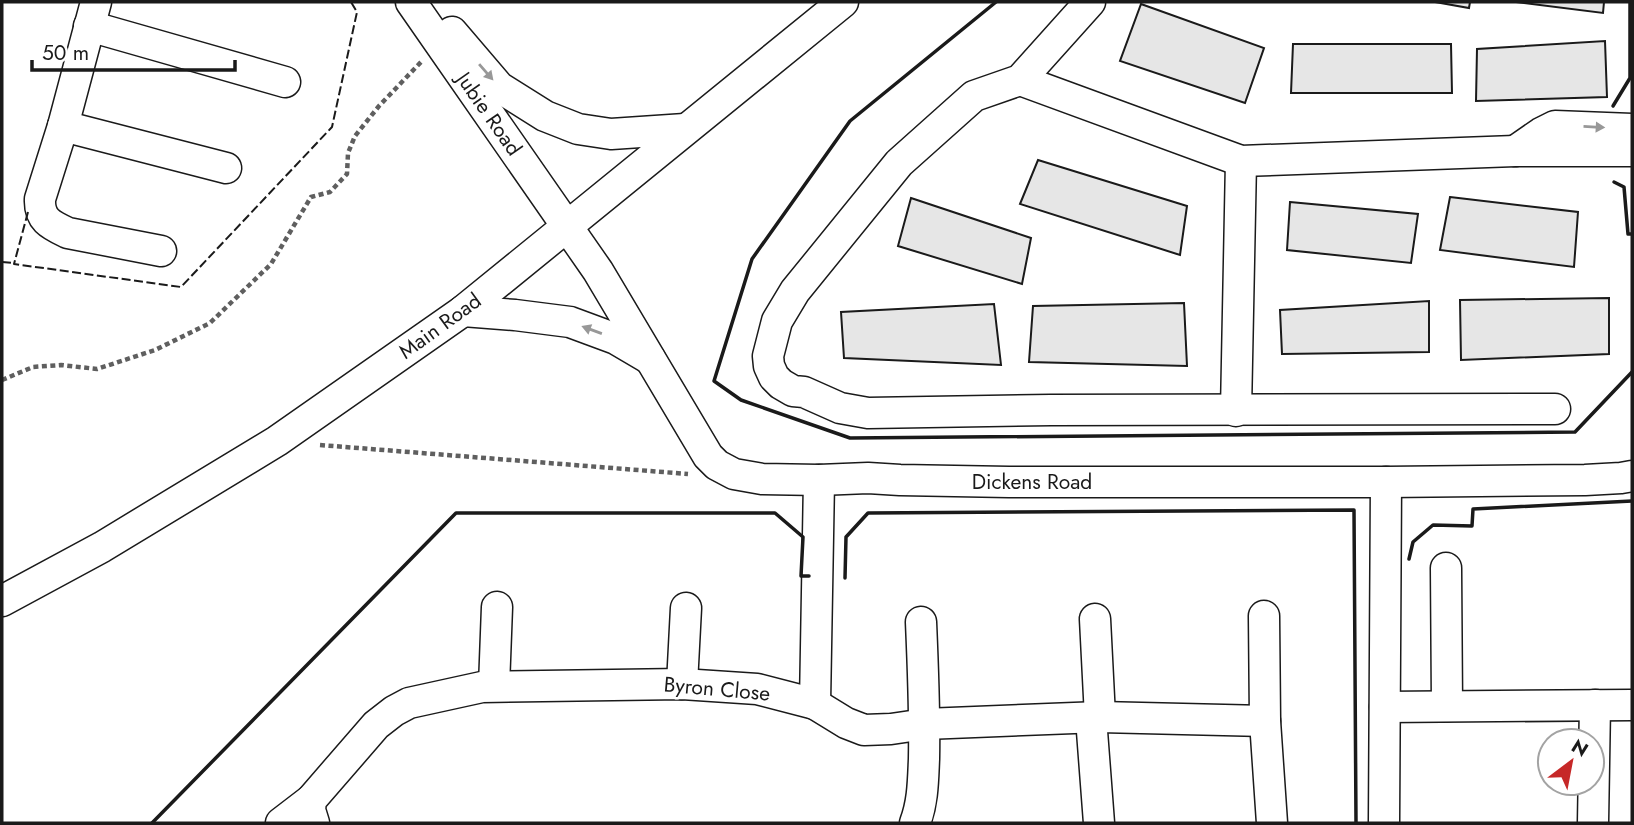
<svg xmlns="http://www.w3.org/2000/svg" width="1634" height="825" viewBox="0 0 1634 825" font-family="Jost,sans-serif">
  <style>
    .building { fill: #e6e6e6; stroke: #1a1a1a; stroke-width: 2 }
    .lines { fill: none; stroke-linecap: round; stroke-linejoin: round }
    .minor-casing { stroke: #1a1a1a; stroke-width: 33 }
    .path { stroke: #5f5f5f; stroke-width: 4.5; stroke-dasharray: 5 3.5; stroke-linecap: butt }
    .minor { stroke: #fff; stroke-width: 30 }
    .fence { stroke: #1a1a1a; stroke-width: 2; stroke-dasharray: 9 3.5; stroke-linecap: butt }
    .wall { stroke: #1a1a1a; stroke-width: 3.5 }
    .oneway { fill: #989898 }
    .labels { text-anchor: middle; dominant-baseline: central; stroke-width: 5; stroke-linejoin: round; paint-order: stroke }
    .street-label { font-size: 21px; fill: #1a1a1a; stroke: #fff }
  </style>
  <rect width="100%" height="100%" fill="#fff"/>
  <g class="building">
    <polygon points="1435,2 1470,2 1469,8"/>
    <polygon points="1516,2 1604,2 1603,13"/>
    <polygon points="1141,4 1264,48 1245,103 1120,61"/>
    <polygon points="1605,41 1607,97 1476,101 1477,49"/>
    <polygon points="1293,44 1451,44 1452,93 1291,93"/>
    <polygon points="1038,160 1187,206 1180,255 1020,204"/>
    <polygon points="1450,197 1578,212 1574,267 1440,250"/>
    <polygon points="911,198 1031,238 1022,284 898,246"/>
    <polygon points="1290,202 1418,214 1411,263 1287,250"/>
    <polygon points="1609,298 1609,354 1461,360 1460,300"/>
    <polygon points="1429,301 1429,352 1282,354 1280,310"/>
    <polygon points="1184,303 1187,366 1029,362 1033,306"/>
    <polygon points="994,304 1001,365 844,358 841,312"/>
  </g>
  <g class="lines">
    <g class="minor-casing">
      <g id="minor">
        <path d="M96 2 63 126 40 199C39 220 51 225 68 233L161 251"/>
        <polyline points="411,2 598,271 708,456 717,465 734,474 762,479 819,480 868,478 900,480 1009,482 1386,482 1585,480 1621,478 1632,476"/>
        <polyline points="1090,2 1020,80 974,96 899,163 795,291 777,321 768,356 769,366 774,377 781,384 793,391 804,392 840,408 868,413 1051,410 1555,409"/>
        <polyline points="89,26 285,82"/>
        <polyline points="452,32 499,87 545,116 578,129 611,134 685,129"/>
        <polyline points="1020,80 1241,161 1515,151 1632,151"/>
        <polyline points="63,126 226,168"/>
        <polyline points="1515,151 1541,133 1555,126 1632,129"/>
        <polyline points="463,311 515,315 570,322 616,339 650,359"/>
        <polyline points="1236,411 1241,161"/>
        <polyline points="1446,568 1447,706"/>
        <polyline points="2,601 102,547 277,441 463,311 843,2"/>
        <polyline points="1264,616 1265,721 1272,823"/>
        <polyline points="1095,619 1100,717"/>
        <polyline points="682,684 686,608"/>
        <polyline points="494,686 497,607"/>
        <polyline points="815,704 819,480"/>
        <polyline points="1385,707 1632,705"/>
        <polyline points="1091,718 1099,823"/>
        <polyline points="281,823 311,800"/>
        <polyline points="314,823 310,810 311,800 376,725 394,711 409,703 482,687 682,684 757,689 815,704 846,723 864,730 891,729 925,724 1100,717 1265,721"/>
        <path d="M915 823C923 802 923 781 924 759 925 713 923 668 921 622"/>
        <polyline points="1384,823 1386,482"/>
        <polyline points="1593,823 1595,705"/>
      </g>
    </g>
    <g class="path">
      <polyline points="2,380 33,367 61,365 97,369 155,350 210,323 271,264 311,197 330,192 347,174 348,153 355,136 379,106 421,62"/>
      <polyline points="320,445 688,474"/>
    </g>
    <use href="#minor" class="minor"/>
    <g class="fence">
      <polyline points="28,212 14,264 181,287 332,127 357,12 351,2"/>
      <polyline points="2,262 15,263"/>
    </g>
    <g class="wall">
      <polyline points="996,2 850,121 752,259 714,381 741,400 850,438 1575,432 1632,372"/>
      <polyline points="1613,106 1630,78 1630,2"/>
      <polyline points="1614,182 1624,187 1628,234 1632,234"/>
      <polyline points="1409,559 1413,542 1433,525 1472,526 1473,509 1632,501"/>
      <polyline points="845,578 846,537 868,513 1354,510 1356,823"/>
      <polyline points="152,823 456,513 775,513 803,537 801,576 809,576"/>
    </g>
  </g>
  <defs><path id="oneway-solid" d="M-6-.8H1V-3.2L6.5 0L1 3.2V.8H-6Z" transform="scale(1.75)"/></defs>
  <g class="oneway">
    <use href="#oneway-solid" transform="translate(486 72) rotate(49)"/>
    <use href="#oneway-solid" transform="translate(1594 127) rotate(3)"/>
    <use href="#oneway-solid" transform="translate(592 330) rotate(-160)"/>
  </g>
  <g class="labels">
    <g class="street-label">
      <text transform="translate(489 114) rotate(55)">Jubie Road</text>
      <text transform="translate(440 326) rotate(-36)">Main Road</text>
      <text x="1032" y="482">Dickens Road</text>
      <text transform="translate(717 689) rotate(5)">Byron Close</text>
    </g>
  </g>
  <rect width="1634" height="825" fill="none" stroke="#1a1a1a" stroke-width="7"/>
  <g transform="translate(1571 762) rotate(32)"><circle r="33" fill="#ffffff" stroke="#a3a3a3" stroke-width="2"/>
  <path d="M0-5L12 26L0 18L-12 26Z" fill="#c62828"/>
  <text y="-10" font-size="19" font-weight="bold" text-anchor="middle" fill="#1a1a1a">N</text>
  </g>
  <path d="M32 60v10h203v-10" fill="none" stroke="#1a1a1a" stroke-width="3.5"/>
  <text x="42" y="60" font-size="21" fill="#1a1a1a" stroke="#ffffff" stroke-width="5" paint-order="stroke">50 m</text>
</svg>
